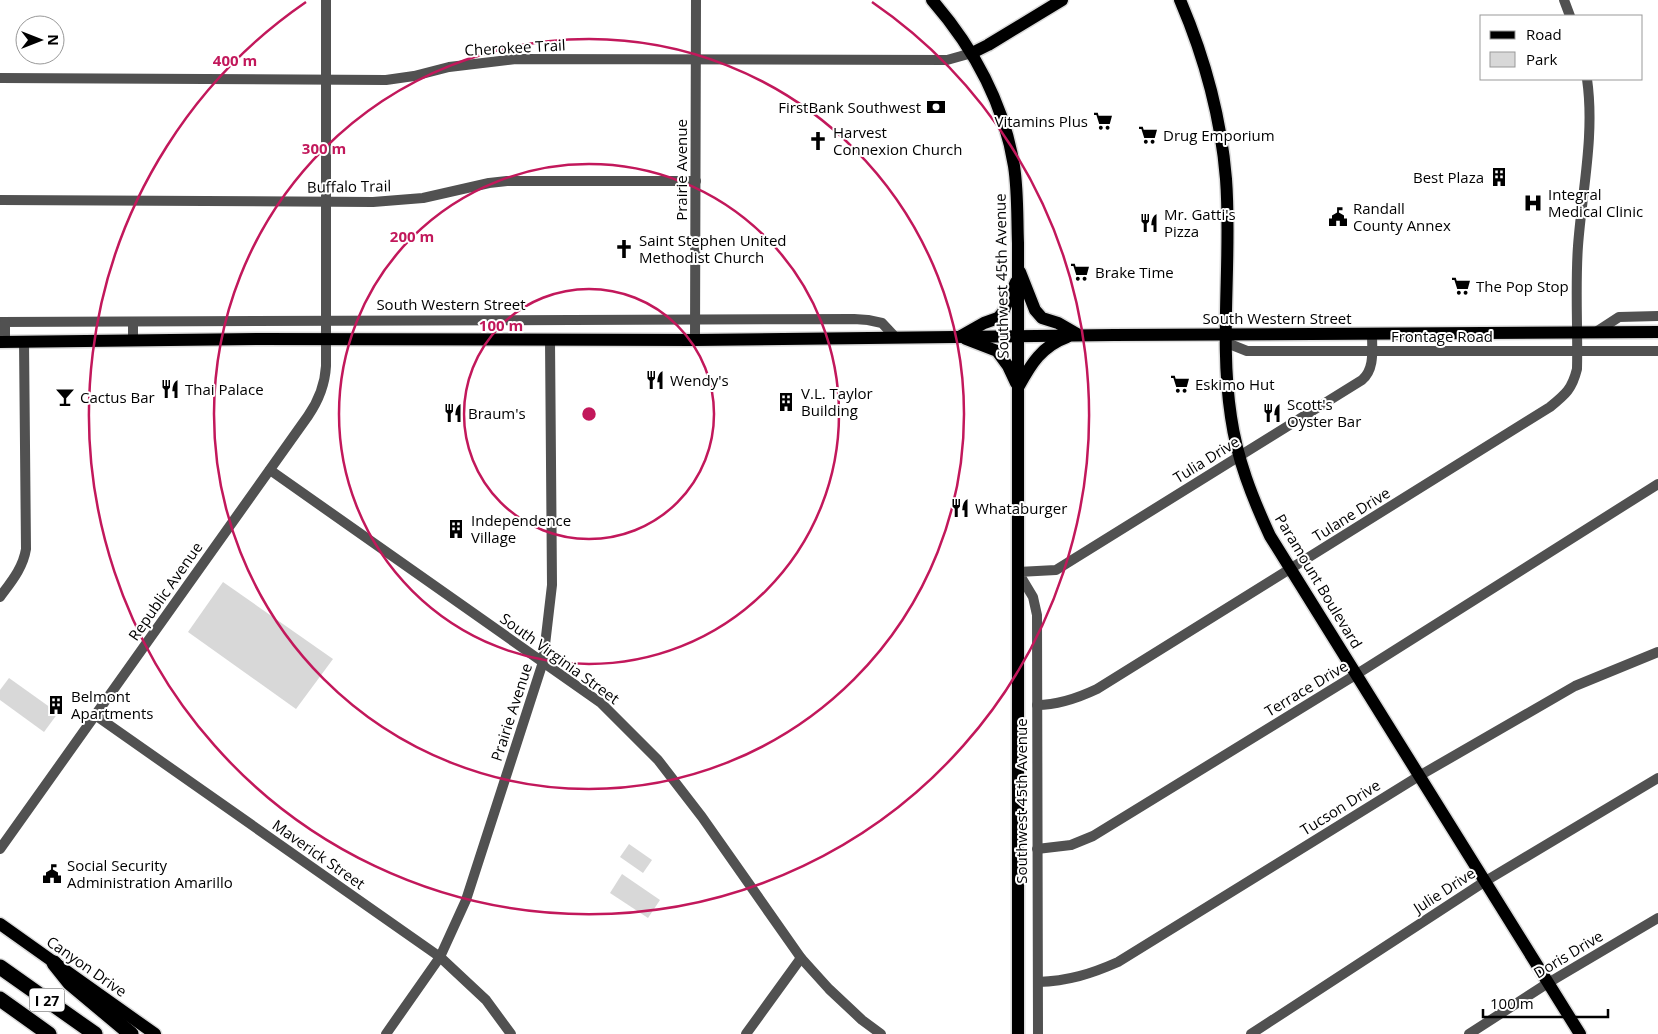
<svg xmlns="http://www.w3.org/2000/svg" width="1658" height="1034" viewBox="0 0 1658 1034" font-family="'Open Sans',sans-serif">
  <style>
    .green { fill: #d8d8d8 }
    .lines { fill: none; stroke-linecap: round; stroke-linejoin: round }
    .major-casing { stroke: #dbdbdb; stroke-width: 15 }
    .highway-casing { stroke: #dbdbdb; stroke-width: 18 }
    .minor { stroke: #515151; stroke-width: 10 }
    .major { stroke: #000; stroke-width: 12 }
    .highway { stroke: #000; stroke-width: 15 }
    .ring { fill: none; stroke: #c2185b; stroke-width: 2.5 }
    .labels { text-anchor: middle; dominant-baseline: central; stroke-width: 4; stroke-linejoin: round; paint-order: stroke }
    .shield { fill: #fff; stroke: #4c4c4c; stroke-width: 1 }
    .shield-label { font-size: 14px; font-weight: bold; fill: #000 }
    .street-label { font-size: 15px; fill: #000; stroke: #fff }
    .poi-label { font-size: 15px; fill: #000; stroke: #fff; text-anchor: start }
    .centre { fill: #c2185b; stroke: #fff; stroke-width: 2.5 }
    .ring-label { font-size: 15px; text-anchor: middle; font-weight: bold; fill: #c2185b; stroke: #fff; stroke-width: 4; stroke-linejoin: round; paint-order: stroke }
  </style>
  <rect width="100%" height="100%" fill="#fff"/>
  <g class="green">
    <polygon points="223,582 333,659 296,709 188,632"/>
    <polygon points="9,678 58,713 44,732 0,700 0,690"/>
    <polygon points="629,844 652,860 643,873 620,857"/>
    <polygon points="622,874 660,900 648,918 610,893"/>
  </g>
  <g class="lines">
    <g class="major-casing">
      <g id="major">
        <path d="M932 0C973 47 1004 104 1014 166 1018 192 1017 218 1018 243V1034"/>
        <path d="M1180 0C1204 56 1221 118 1226 179 1232 258 1219 339 1231 417 1237 459 1252 497 1270 536L1580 1034"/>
        <polyline points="972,53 988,45 1062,0"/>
        <polyline points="1020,272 1035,310 1042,318 1058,323 1077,334"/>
        <polyline points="961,336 984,323 998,318 1003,312 1016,282"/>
        <polyline points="966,339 997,351 1008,366 1016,383"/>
        <polyline points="0,342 261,339 695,340 1114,335 1658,332"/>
        <path d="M1019 386C1031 364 1042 346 1067 337"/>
        <polyline points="0,924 155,1034"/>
      </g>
    </g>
    <g class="highway-casing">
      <g id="highway">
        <polyline points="54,963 70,983 131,1034"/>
        <polyline points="0,967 95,1034"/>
        <polyline points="0,999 49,1034"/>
      </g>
    </g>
    <g class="minor">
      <polyline points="1564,0 1570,16"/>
      <polyline points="0,78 386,80 414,76 449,67 516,59 947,60 972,53"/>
      <polyline points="0,200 373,202 423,198 489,183 507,181 696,181"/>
      <polyline points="0,322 854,319 868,320 882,323 896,338"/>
      <polyline points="5,322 5,342"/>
      <polyline points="133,322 133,341"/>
      <polyline points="1596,332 1619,317 1658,316"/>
      <polyline points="695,340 696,0"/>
      <polyline points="1227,343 1247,351 1658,351"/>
      <polyline points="270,470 601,703 658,760 702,817 801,958 829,989 862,1020 881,1034"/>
      <path d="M0 597C11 582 23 568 26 549L24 342"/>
      <path d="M1037 705C1059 705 1078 698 1097 689L1550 407C1566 394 1572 389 1577 369 1578 328 1575 287 1578 246 1582 191 1595 135 1587 79"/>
      <polyline points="95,715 440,957 486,1000 511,1034"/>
      <path d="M0 849 308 416C319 400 325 385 326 366V0"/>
      <polyline points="1037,849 1071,845 1093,836 1357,674 1658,484"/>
      <path d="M1038 982C1068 981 1091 974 1118 962L1419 776 1575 686 1658 652"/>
      <polyline points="386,1034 440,957 466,900 543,662 552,585 550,340"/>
      <polyline points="746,1034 801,958"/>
      <path d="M1038 1034 1037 615 1033 597 1018 572 1056 570 1362 380C1375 369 1372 350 1372 334"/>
      <polyline points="1251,1034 1484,882 1658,778"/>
      <polyline points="1469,1034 1548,983 1658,918"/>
    </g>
    <use href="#major" class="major"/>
    <use href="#highway" class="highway"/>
  </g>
  <g class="ring">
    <circle cx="589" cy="414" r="125"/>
    <circle cx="589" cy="414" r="250"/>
    <circle cx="589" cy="414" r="375"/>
    <path d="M872 2A500 500 0 1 1 306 2"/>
  </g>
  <defs>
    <g id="bank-bare" transform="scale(1.5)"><path d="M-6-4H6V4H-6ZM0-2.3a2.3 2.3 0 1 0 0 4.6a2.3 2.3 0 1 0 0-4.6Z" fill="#000" stroke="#fff" stroke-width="2.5" paint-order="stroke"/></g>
    <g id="supermarket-bare" transform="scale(1.5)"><path d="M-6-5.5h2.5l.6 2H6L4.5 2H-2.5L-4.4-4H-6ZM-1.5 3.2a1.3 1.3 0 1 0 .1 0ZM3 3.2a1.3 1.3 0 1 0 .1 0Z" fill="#000" stroke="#fff" stroke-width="2.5" paint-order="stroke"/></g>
    <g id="church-bare" transform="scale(1.5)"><path d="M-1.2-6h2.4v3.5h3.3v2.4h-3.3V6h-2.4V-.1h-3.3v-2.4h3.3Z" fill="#000" stroke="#fff" stroke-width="2.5" paint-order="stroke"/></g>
    <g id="building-bare" transform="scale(1.5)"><path d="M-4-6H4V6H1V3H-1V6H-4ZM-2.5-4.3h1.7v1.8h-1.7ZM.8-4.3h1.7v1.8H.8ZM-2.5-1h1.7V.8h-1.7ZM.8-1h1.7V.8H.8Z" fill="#000" stroke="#fff" stroke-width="2.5" paint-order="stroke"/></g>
    <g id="hospital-bare" transform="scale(1.5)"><path d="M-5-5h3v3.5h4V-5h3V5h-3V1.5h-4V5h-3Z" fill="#000" stroke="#fff" stroke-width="2.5" paint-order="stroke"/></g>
    <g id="civic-bare" transform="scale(1.5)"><path d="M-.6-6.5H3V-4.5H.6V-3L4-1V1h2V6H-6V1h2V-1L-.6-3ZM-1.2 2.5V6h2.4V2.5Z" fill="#000" stroke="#fff" stroke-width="2.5" paint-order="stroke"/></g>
    <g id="restaurant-bare" transform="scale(1.5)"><path d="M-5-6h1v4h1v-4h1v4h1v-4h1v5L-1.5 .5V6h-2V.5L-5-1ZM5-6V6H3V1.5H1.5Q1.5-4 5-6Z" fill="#000" stroke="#fff" stroke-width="2.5" paint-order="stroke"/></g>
    <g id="bar-bare" transform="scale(1.5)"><path d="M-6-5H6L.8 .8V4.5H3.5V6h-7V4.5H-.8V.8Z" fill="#000" stroke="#fff" stroke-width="2.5" paint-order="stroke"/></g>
  </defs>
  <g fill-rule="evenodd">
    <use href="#bank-bare" x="936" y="107"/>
    <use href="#supermarket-bare" x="1103" y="121"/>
    <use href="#supermarket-bare" x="1148" y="135"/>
    <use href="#church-bare" x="818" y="141"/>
    <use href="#building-bare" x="1499" y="177"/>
    <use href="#hospital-bare" x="1533" y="203"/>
    <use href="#civic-bare" x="1338" y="217"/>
    <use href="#restaurant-bare" x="1149" y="223"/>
    <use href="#church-bare" x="624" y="249"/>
    <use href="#supermarket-bare" x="1080" y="272"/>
    <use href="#supermarket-bare" x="1461" y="286"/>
    <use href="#restaurant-bare" x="655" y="380"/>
    <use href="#supermarket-bare" x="1180" y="384"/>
    <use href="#restaurant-bare" x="170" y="389"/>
    <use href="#bar-bare" x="65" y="397"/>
    <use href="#building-bare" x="786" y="402"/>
    <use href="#restaurant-bare" x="453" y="413"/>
    <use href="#restaurant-bare" x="1272" y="413"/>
    <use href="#restaurant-bare" x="960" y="508"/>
    <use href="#building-bare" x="456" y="529"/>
    <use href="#building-bare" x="56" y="705"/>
    <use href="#civic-bare" x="52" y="874"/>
  </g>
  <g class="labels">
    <rect class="shield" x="29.5" y="988.5" width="35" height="23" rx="4"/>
    <g class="shield-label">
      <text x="47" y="1000">I 27</text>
    </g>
    <g class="street-label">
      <text transform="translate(515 47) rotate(-3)">Cherokee Trail</text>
      <text transform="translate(681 170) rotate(-90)">Prairie Avenue</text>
      <text transform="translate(349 186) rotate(-1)">Buffalo Trail</text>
      <text transform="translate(1001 276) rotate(-91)">Southwest 45th Avenue</text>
      <text x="451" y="304">South Western Street</text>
      <text x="1277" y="318">South Western Street</text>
      <text x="1442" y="336">Frontage Road</text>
      <text transform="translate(1206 459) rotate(-32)">Tulia Drive</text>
      <text transform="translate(1351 514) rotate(-32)">Tulane Drive</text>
      <text transform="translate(1319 581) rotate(59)">Paramount Boulevard</text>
      <text transform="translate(165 591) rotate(-55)">Republic Avenue</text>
      <text transform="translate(560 658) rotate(36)">South Virginia Street</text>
      <text transform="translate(1306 688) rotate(-31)">Terrace Drive</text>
      <text transform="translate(511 712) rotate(-72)">Prairie Avenue</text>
      <text transform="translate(1021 801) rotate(-90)">Southwest 45th Avenue</text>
      <text transform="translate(1340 807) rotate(-32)">Tucson Drive</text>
      <text transform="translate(319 854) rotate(35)">Maverick Street</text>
      <text transform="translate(1444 890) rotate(-33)">Julie Drive</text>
      <text transform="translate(1568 954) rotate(-31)">Doris Drive</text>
      <text transform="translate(87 966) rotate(35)">Canyon Drive</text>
    </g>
    <g class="poi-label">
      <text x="921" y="107" text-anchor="end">FirstBank Southwest</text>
      <text x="1088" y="121" text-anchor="end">Vitamins Plus</text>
      <text x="833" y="132">Harvest<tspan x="833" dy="17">Connexion Church</tspan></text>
      <text x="1163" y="135">Drug Emporium</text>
      <text x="1484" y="177" text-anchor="end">Best Plaza</text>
      <text x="1548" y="194">Integral<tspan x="1548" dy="17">Medical Clinic</tspan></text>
      <text x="1353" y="208">Randall<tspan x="1353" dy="17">County Annex</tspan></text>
      <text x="1164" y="214">Mr. Gatti's<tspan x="1164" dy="17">Pizza</tspan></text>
      <text x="639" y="240">Saint Stephen United<tspan x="639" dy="17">Methodist Church</tspan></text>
      <text x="1095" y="272">Brake Time</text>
      <text x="1476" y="286">The Pop Stop</text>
      <text x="670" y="380">Wendy's</text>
      <text x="1195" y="384">Eskimo Hut</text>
      <text x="185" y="389">Thai Palace</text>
      <text x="801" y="393">V.L. Taylor<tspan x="801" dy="17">Building</tspan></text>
      <text x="80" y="397">Cactus Bar</text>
      <text x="1287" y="404">Scott's<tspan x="1287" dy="17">Oyster Bar</tspan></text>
      <text x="468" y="413">Braum's</text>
      <text x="975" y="508">Whataburger</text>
      <text x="471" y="520">Independence<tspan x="471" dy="17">Village</tspan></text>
      <text x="71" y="696">Belmont<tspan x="71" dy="17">Apartments</tspan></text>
      <text x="67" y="865">Social Security<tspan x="67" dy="17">Administration Amarillo</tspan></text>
    </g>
  </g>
  <circle cx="589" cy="414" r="8" class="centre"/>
  <g class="ring-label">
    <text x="235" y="66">400 m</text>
    <text x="324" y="154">300 m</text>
    <text x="412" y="242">200 m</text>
    <text x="501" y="331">100 m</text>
  </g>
  <rect x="1480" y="15" width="162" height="65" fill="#ffffff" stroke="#999999"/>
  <rect x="1490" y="31" width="25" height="8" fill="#000000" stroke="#999999"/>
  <text x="1526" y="40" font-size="15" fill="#000000">Road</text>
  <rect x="1490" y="52" width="25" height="15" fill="#d8d8d8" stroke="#999999"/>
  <text x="1526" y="65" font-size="15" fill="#000000">Park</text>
  <g transform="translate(40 40) rotate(90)"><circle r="24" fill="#ffffff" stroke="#999999"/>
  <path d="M0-4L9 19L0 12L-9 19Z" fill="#000000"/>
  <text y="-8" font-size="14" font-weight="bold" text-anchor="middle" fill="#000000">N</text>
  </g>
  <path d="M1483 1009v8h125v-8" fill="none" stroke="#000000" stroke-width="2.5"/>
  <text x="1490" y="1009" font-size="15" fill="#000000" stroke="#ffffff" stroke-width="4" paint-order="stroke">100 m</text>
</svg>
